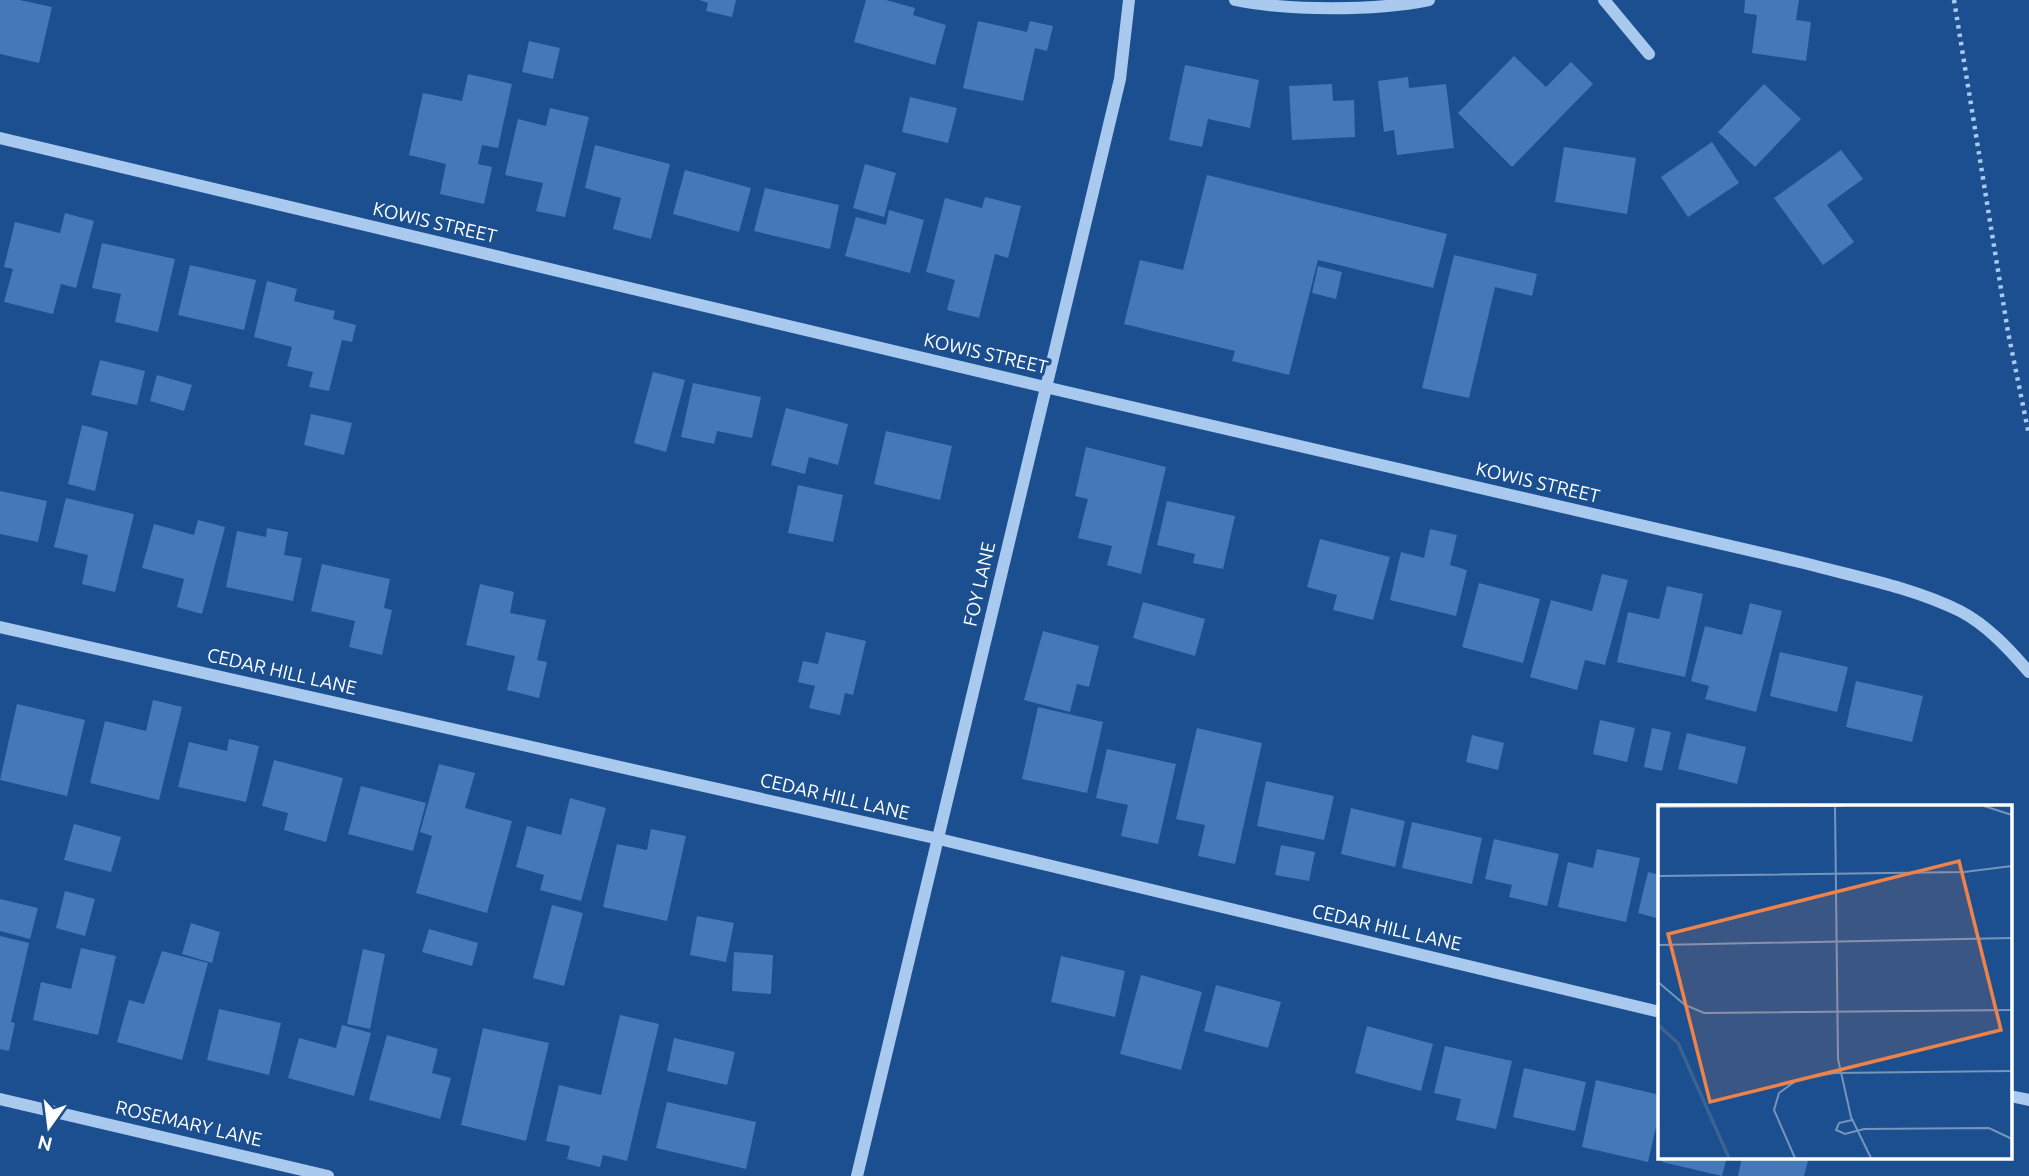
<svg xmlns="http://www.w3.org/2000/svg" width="2029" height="1176" viewBox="0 0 2029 1176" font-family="Ubuntu,sans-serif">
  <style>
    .building { fill: #4478b7 }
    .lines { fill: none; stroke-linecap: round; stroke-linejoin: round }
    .path { stroke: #a9c9ee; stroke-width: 4.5; stroke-dasharray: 3.5 5; stroke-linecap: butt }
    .minor { stroke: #a9c9ee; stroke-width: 12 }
    .labels { text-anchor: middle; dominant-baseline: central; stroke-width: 6; stroke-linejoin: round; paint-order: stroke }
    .street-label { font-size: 19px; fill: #fff; stroke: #1b4f8f }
    .inset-river { fill: none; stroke: #3c6290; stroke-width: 3.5 }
    .inset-road { fill: none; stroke: #7695bc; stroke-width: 2 }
    .view { fill: #ee8249; fill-opacity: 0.15; stroke: #ee8249; stroke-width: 3.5 }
    .inset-edge { fill: none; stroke: #fff; stroke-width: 3.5 }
  </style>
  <rect width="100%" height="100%" fill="#1b4f8f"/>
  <g class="building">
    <polygon points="0,0 20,0 52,7 39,63 0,54"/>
    <polygon points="699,0 736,0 732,17 706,11 708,3"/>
    <polygon points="866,0 886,0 915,8 913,15 946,25 935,65 854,42"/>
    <polygon points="1745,0 1799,0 1796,20 1811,22 1806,61 1752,53 1757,15 1744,13"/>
    <polygon points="978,21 1027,32 1030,21 1053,26 1047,51 1035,48 1023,101 963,88"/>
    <polygon points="529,41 560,48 553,79 522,72"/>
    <polygon points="1514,56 1546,87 1571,62 1593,84 1512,167 1458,113"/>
    <polygon points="1185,65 1259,80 1250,128 1208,119 1202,147 1169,140"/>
    <polygon points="468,74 512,84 498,148 482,145 478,164 492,167 484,204 440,194 446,164 409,155 423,93 462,101"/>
    <polygon points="1408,77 1409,88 1446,84 1454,148 1397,155 1394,130 1384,132 1378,81"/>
    <polygon points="1332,84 1333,101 1354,100 1355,137 1292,140 1289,86"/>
    <polygon points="1764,84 1801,119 1755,167 1718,132"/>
    <polygon points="910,97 957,108 948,143 902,132"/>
    <polygon points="550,108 589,117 565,217 536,211 543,183 505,175 518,119 546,126"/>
    <polygon points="1712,142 1739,183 1688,217 1661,177"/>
    <polygon points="595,145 670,164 651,239 613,229 621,198 585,188"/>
    <polygon points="1564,147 1636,158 1627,214 1555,202"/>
    <polygon points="1841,150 1863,179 1827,205 1854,242 1823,265 1774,198"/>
    <polygon points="865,164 896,173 884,217 853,208"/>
    <polygon points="685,170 751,188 739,232 673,214"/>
    <polygon points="1207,175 1447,234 1433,288 1318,260 1289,375 1232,361 1235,351 1124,324 1140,260 1183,270"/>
    <polygon points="765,188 839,205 830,249 754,231"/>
    <polygon points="985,197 1021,206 1008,258 995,254 979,318 947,310 955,280 926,272 945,198 982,208"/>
    <polygon points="889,210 924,220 910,273 845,256 856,217 886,225"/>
    <polygon points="65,213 94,221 76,288 61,284 53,314 4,302 13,269 4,267 15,222 60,233"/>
    <polygon points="102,243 175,259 158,332 115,322 121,294 92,288"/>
    <polygon points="1454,255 1537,274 1532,296 1495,287 1469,398 1422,388"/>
    <polygon points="190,265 256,280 244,330 178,315"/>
    <polygon points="1318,266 1342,272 1336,299 1312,293"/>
    <polygon points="267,281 297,289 294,301 335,311 333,319 356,325 352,342 342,340 329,391 309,387 313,372 287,366 292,347 254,337"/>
    <polygon points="100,360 145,371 137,405 91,395"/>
    <polygon points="653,372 685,380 666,452 634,443"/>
    <polygon points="157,375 192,385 184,411 150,401"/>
    <polygon points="693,383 761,397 752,438 717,431 714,444 681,437"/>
    <polygon points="786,408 848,424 838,465 809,457 805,474 771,465"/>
    <polygon points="311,414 352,423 344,455 304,445"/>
    <polygon points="82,425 108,432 95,491 68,484"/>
    <polygon points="886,431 952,446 940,500 874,484"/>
    <polygon points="1086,447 1166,467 1141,574 1107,565 1112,546 1078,538 1088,499 1075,496"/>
    <polygon points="798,485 843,495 833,542 788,533"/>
    <polygon points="0,491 47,501 38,542 0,534"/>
    <polygon points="66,498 134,514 115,592 82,584 88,555 54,547"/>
    <polygon points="1167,501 1235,516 1223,569 1193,563 1195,554 1157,545"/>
    <polygon points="198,520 225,527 202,614 177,607 184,579 142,568 154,524 194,535"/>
    <polygon points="267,528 288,532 284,555 302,558 293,601 226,587 237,531 266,537"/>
    <polygon points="1430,529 1457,535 1450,565 1467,570 1456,616 1390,600 1401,552 1424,558"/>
    <polygon points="1320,539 1390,557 1373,620 1333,610 1337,595 1307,587"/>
    <polygon points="322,564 390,579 384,608 392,610 382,655 349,647 355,621 311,611"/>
    <polygon points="1602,574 1628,580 1605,665 1585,660 1577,690 1530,677 1551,600 1592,611"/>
    <polygon points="1479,583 1540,599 1523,663 1462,647"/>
    <polygon points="480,584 514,592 510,613 546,620 537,660 547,662 539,698 507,690 515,656 466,645"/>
    <polygon points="1667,586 1703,594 1685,677 1617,662 1628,612 1659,619"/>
    <polygon points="1143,602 1205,619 1195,656 1133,638"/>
    <polygon points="1750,603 1782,611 1756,712 1705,699 1709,686 1691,681 1705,626 1742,635"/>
    <polygon points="1043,631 1099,646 1089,687 1077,684 1070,712 1024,700"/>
    <polygon points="826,632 866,641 853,695 845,693 840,715 809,708 815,686 798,682 803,661 818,664"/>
    <polygon points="1780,652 1848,667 1837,712 1770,696"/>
    <polygon points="1856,681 1923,696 1912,742 1846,727"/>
    <polygon points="153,700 182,707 159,800 90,783 105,721 146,731"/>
    <polygon points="17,704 85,720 67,796 0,780"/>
    <polygon points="1038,707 1103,722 1087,793 1022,779"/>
    <polygon points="1600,720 1635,728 1627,762 1593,754"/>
    <polygon points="1197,728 1262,743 1235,864 1198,856 1205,825 1176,819"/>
    <polygon points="1652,728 1671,732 1662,771 1644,767"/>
    <polygon points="1687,733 1746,747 1737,784 1678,769"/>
    <polygon points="1472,735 1504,743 1498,770 1466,762"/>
    <polygon points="229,739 259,746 246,802 178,787 189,742 227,751"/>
    <polygon points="1107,749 1176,764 1158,844 1121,836 1128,805 1096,798"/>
    <polygon points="274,760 343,778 326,842 284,830 288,813 262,806"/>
    <polygon points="439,764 475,773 465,808 512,821 487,913 416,893 432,836 420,832"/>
    <polygon points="1266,781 1334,796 1324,840 1257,826"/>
    <polygon points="361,786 426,803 413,851 348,834"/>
    <polygon points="570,798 606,808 581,901 540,890 544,875 516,867 527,826 561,835"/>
    <polygon points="1351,808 1405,821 1395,867 1341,854"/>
    <polygon points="1412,822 1482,838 1472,884 1402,868"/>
    <polygon points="74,824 121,837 111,872 64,860"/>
    <polygon points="651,829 686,836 667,921 603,907 617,844 647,850"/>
    <polygon points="1494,839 1559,854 1547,906 1509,897 1512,885 1485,879"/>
    <polygon points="1281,845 1315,852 1309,881 1275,875"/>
    <polygon points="1597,849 1640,858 1626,922 1558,907 1568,862 1593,868"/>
    <polygon points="1648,872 1660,875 1660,919 1638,913"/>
    <polygon points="65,891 95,899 85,936 56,928"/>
    <polygon points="0,899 38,908 30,939 0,931"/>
    <polygon points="552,905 583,913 564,986 533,978"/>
    <polygon points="697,916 734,923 726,962 690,955"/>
    <polygon points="191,923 220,932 212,963 182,954"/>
    <polygon points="429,929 478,943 472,966 422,952"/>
    <polygon points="0,936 29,943 11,1022 15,1023 9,1051 0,1049"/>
    <polygon points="81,948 116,956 98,1035 33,1020 41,982 71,989"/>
    <polygon points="363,949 385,954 370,1029 347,1024"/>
    <polygon points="162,951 208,963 182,1060 117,1042 129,1000 144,1004"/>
    <polygon points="734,952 773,955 771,994 732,991"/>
    <polygon points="1061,956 1125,971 1115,1017 1051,1002"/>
    <polygon points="1141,975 1202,992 1181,1070 1120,1054"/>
    <polygon points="1216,985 1281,1002 1268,1048 1204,1031"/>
    <polygon points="219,1009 281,1023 269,1075 207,1060"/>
    <polygon points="620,1015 659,1024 627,1161 603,1155 600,1167 567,1159 570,1146 546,1141 559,1085 601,1095"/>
    <polygon points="342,1025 371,1033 354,1096 288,1078 299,1038 336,1048"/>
    <polygon points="1367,1026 1433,1044 1421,1091 1355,1073"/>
    <polygon points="483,1028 549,1043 526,1141 461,1125"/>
    <polygon points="387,1035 438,1049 432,1073 451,1078 440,1119 369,1100"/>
    <polygon points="674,1038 735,1052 727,1085 667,1071"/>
    <polygon points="1445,1046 1512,1061 1496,1129 1456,1120 1461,1099 1434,1093"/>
    <polygon points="1524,1068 1586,1082 1575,1131 1513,1117"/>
    <polygon points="1596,1080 1660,1095 1660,1110 1648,1162 1582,1147"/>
    <polygon points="667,1102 756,1122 746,1169 656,1148"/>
    <polygon points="1663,1157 1727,1157 1722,1176 1662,1162"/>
    <polygon points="1742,1157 1809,1157 1804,1176 1738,1176"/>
  </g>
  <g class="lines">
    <polyline class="path" points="1954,0 2008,332 2029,435"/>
    <g class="minor">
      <path d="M1235 0C1288 11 1375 11 1429 0"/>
      <polyline points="1604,0 1649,54"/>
      <path d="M0 138 1045 387 1804 563C1856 577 1912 587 1960 611 1987 625 2009 649 2029 672"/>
      <polyline points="0,627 939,839 1660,1012"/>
      <polyline points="2010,1096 2029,1100"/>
      <polyline points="0,1099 328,1176"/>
      <polyline points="857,1176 1120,79 1129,0"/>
    </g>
  </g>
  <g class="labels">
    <g class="street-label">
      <text transform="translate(435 222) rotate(13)">KOWIS STREET</text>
      <text transform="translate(986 353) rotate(13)">KOWIS STREET</text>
      <text transform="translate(1538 482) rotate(13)">KOWIS STREET</text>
      <text transform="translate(979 584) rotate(-77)">FOY LANE</text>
      <text transform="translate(282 671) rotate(13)">CEDAR HILL LANE</text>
      <text transform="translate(835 796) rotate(13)">CEDAR HILL LANE</text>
      <text transform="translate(1387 927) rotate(13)">CEDAR HILL LANE</text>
      <text transform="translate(189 1123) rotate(13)">ROSEMARY LANE</text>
    </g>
  </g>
  <g transform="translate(1658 805)">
    <rect width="354" height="354" fill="#1b4f8f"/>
    <path class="inset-river" d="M0 220 20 238 71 353"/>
    <path class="inset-road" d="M177 1 180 254 193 312 213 353M326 1 354 10M0 2 185 1M0 71 306 67 354 61M0 140 354 133M0 177 27 200 46 208 354 205M194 315 181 318 178 325 187 329 206 324 331 323 354 334M137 353 116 305 121 288 139 275 176 268 354 266"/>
    <path class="view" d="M301 56 343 225 52 297 10 129Z"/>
    <rect width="354" height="354" class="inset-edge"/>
  </g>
  <g transform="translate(49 1127) rotate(194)" stroke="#1b4f8f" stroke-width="5" paint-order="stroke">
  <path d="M0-5L12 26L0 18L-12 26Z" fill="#ffffff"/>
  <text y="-10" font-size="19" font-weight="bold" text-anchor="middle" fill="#ffffff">N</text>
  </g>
</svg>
